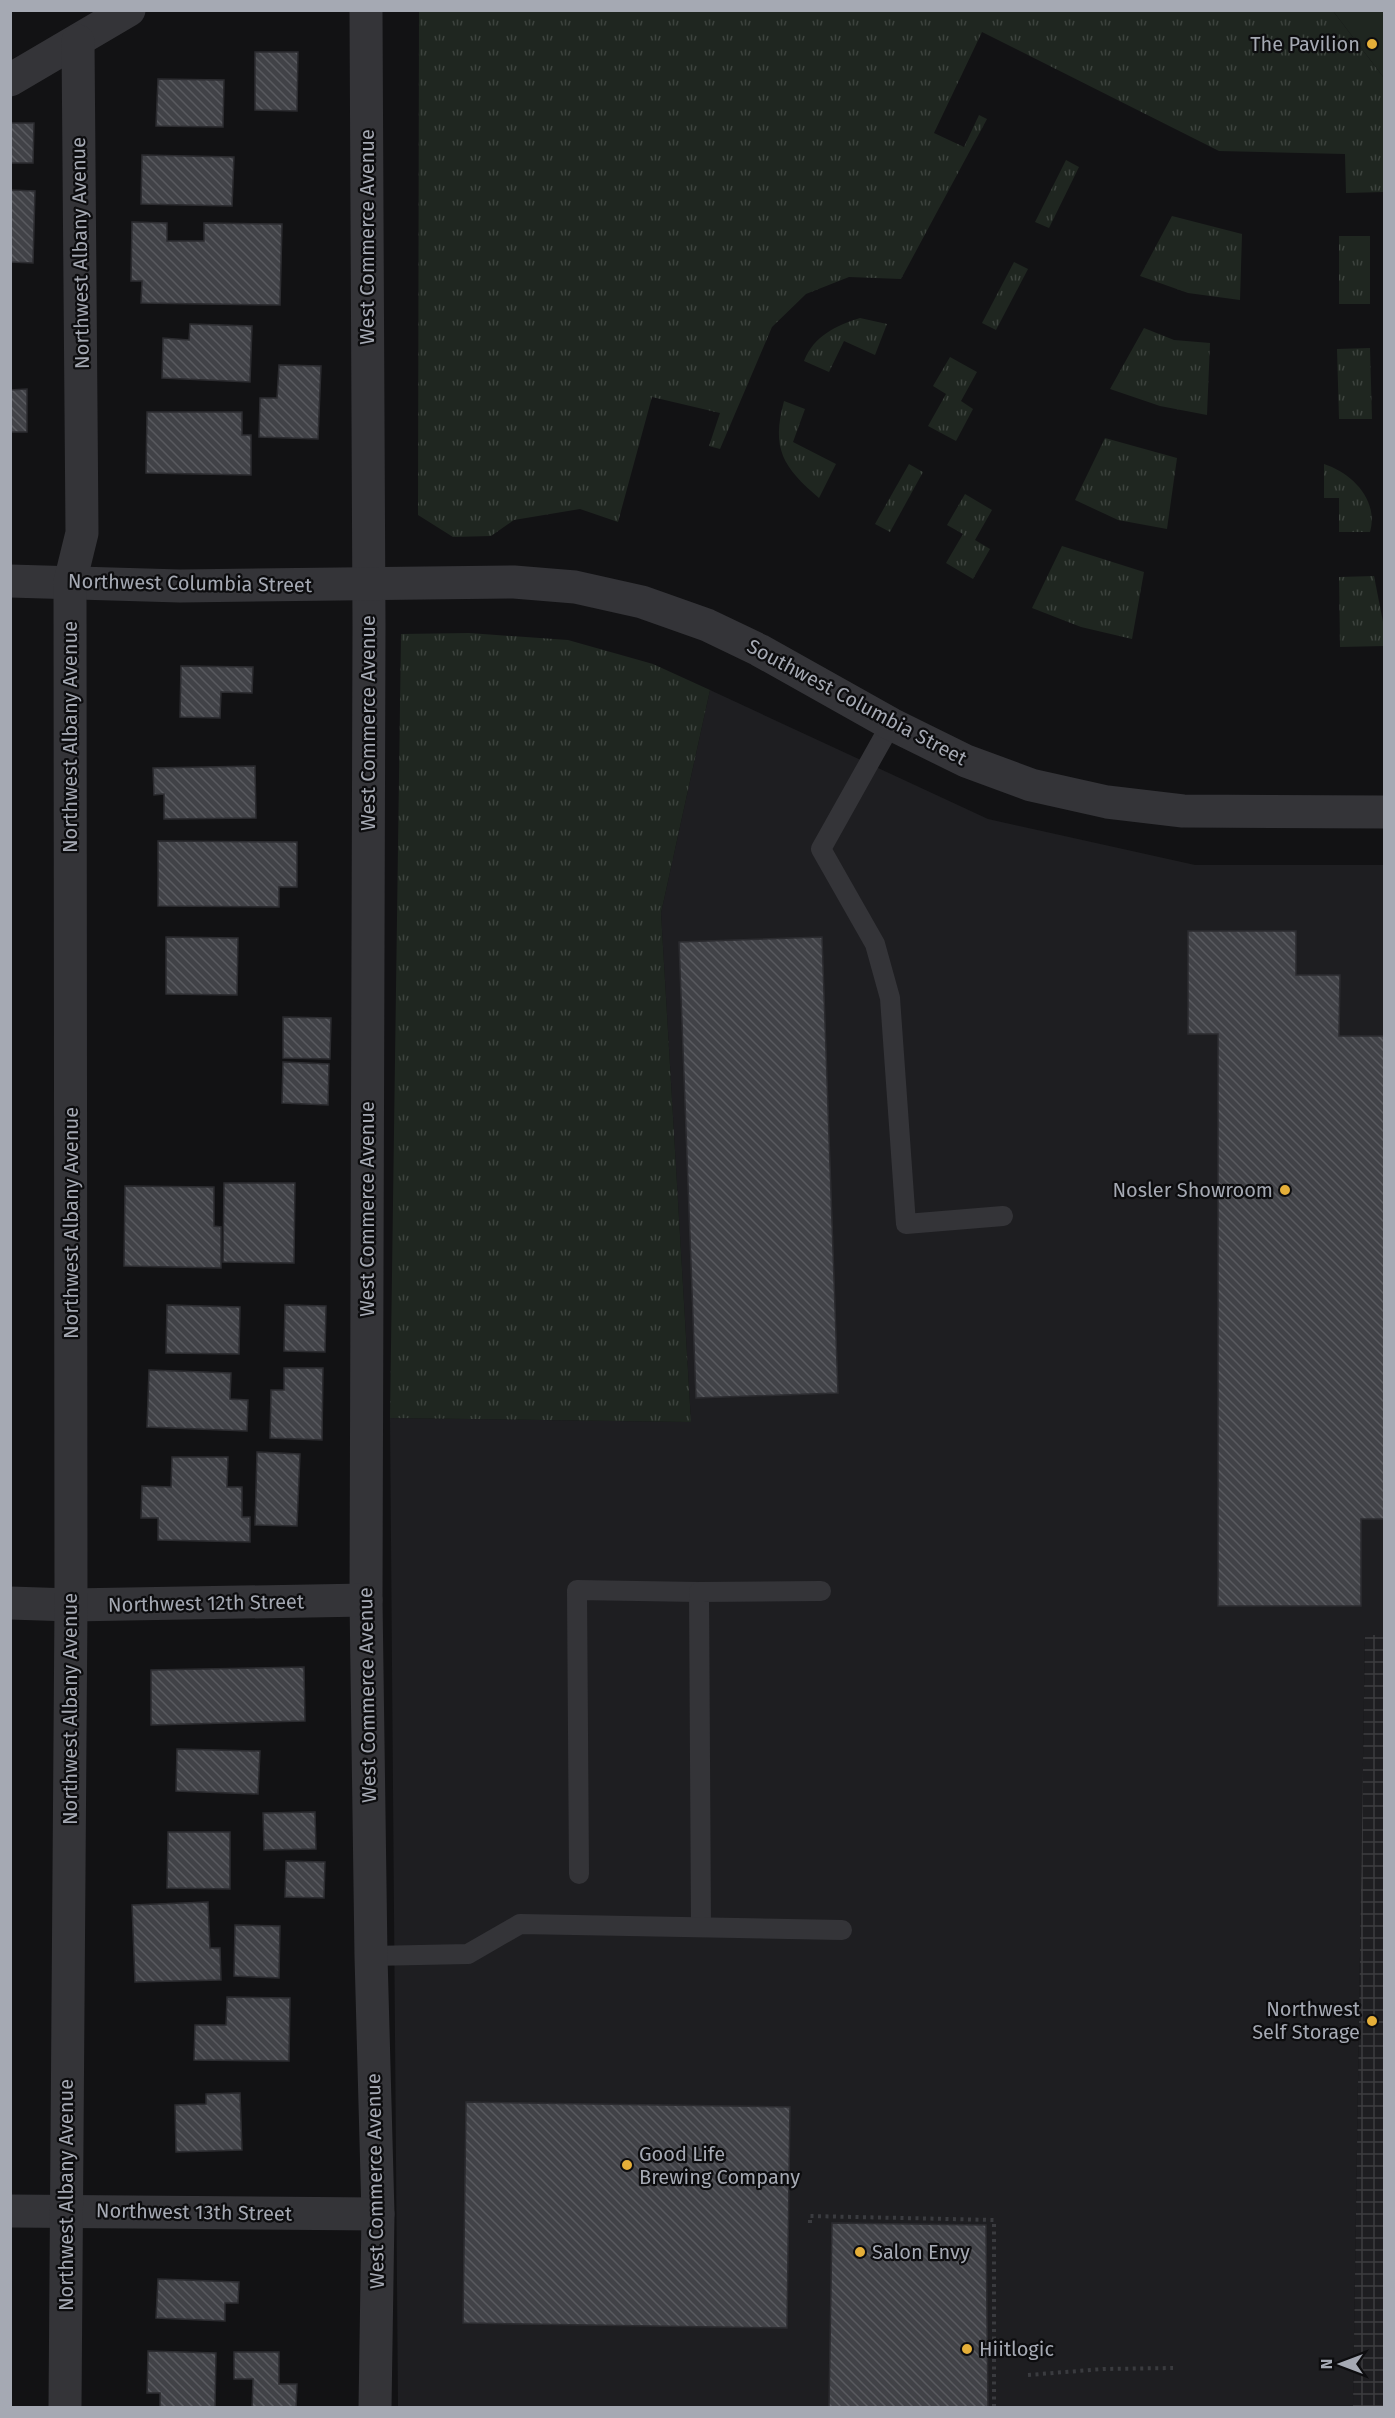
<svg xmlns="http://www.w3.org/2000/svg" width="1395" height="2418" viewBox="0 0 1395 2418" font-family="'Fira Sans',sans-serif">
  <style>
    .built { fill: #1e1e21 }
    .industrial { fill: url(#industrial-grid) }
    .grass { fill: url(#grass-tufts) }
    .pitch { fill: #1f2620 }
    .building { fill: url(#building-back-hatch); stroke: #2c2c30; stroke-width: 1.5 }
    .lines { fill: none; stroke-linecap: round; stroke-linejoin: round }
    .path { stroke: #3a3b3f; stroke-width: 4; stroke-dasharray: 3 4.5; stroke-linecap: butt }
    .lane { stroke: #343438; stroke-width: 20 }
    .street { stroke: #343438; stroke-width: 33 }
    .poi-dot { fill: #e5af39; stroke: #0d0d0f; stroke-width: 2 }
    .labels { text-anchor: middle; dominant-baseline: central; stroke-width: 4.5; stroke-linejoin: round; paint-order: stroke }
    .poi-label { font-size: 20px; fill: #a5a9b3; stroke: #0d0d0f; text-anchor: end }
    .street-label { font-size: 20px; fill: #a5a9b3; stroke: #0d0d0f }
  </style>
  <defs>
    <pattern id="industrial-grid" width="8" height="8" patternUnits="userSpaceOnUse" patternTransform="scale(1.5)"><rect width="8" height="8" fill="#1e1e21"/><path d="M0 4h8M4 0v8" fill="none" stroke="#3c3c3f"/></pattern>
    <pattern id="grass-tufts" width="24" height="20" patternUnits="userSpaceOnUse" patternTransform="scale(1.5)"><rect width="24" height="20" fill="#1f2620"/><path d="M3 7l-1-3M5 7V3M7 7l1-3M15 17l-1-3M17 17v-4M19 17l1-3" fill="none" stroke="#3d433e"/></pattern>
    <pattern id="building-back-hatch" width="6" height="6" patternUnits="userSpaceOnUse" patternTransform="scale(1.5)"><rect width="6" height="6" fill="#414247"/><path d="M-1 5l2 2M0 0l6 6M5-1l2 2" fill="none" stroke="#595a5f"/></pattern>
  </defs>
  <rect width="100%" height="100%" fill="#121214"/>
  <polygon class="built" points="710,690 988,819 1195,865 1384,865 1384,1635 1365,1635 1353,2407 398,2407 390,1418 691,1422 661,913"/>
  <polygon class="industrial" points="1365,1635 1384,1635 1384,2408 1353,2407"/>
  <g class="grass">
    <polygon points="419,11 1333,11 1384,78 1384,192 1346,193 1345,154 1219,151 982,32 934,133 964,147 979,115 987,119 901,279 849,277 806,294 772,327 720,449 709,446 720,413 652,397 618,522 580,509 514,520 491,536 453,537 418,515"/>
    <polygon points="1066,160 1079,167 1049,228 1035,222"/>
    <polygon points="1172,216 1242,234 1240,300 1188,293 1140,276"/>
    <rect x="1339" y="236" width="31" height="68"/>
    <polygon points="1014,262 1028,269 996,330 982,323"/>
    <path d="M860 318 887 324 875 355 844 341 829 372 804 361C814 336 835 326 860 318Z"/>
    <polygon points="1144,328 1174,340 1210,343 1207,415 1160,406 1110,389"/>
    <polygon points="1370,348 1372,419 1339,419 1337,349"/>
    <polygon points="950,357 977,372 961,401 973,409 956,441 928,426 946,394 933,386"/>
    <path d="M784 401 805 409 793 442 836 464 819 498C783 467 771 449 784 401Z"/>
    <polygon points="1105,438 1177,458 1167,529 1118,520 1075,500"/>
    <polygon points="909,464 923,472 890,532 875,524"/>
    <path d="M1324 464C1352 473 1379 500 1370 532H1339V498H1324Z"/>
    <polygon points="965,494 992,510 975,540 990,549 973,579 946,563 963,534 947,525"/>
    <polygon points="1062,546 1144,572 1132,639 1081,627 1032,608"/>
    <polygon points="1374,576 1384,627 1384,646 1340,647 1339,577"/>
    <polygon points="469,633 568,640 653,664 710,690 661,913 691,1422 390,1418 401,634"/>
  </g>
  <polygon class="pitch" points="1333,11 1384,11 1384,78"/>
  <g class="building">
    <polygon points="255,52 298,52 297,111 255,110"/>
    <polygon points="158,79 224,80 223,127 156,126"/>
    <polygon points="10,123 34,123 33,163 10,163"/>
    <polygon points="142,155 234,157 232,206 141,204"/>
    <polygon points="10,190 35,191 33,263 10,262"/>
    <polygon points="132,222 167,223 167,241 204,241 204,223 282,224 280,305 141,303 142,281 131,281"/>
    <polygon points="190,324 252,326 250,382 162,378 163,338 189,340"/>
    <polygon points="279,365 321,366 318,439 259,437 260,398 277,398"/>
    <polygon points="27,389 27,432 10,432 10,390"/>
    <polygon points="147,412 242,412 242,435 251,435 251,475 146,473"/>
    <polygon points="181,666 253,667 252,693 221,692 220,718 180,717"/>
    <polygon points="255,766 256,818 164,819 164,794 154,795 153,768"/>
    <polygon points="158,841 297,842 297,887 279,887 279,907 158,906"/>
    <polygon points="1188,931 1296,931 1296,975 1340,975 1339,1036 1384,1036 1384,1519 1361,1519 1361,1606 1218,1606 1218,1034 1188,1034"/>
    <polygon points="166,937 238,938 237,995 166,994"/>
    <polygon points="822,937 838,1393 696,1398 679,942"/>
    <polygon points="283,1017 331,1018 330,1059 283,1058"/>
    <polygon points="283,1062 329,1064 328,1105 282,1103"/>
    <polygon points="224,1183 295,1183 294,1263 223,1262"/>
    <polygon points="125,1186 214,1187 214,1226 221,1227 221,1268 124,1266"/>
    <polygon points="167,1305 240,1307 239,1354 166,1353"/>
    <polygon points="285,1305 326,1306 325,1352 284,1351"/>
    <polygon points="284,1368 323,1368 322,1440 270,1438 271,1390 284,1390"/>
    <polygon points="149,1370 231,1373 230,1399 248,1400 247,1431 147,1427"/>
    <polygon points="257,1452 300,1454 297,1526 255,1525"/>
    <polygon points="172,1457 228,1457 227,1487 242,1487 242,1517 250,1517 250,1542 158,1540 158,1518 141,1518 142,1486 171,1487"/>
    <polygon points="304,1667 305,1721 151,1725 151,1670"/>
    <polygon points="177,1749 260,1751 258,1794 176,1791"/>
    <polygon points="315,1812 316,1849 264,1850 263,1813"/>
    <polygon points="168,1832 230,1832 230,1889 167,1888"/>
    <polygon points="286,1861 325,1862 324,1898 285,1897"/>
    <polygon points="208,1902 210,1948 220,1948 221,1980 135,1982 132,1905"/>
    <polygon points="235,1925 280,1926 279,1978 234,1976"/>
    <polygon points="227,1997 290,1998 289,2061 194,2060 195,2025 226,2025"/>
    <polygon points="240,2093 242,2150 176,2152 175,2105 206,2104 206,2094"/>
    <polygon points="466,2102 790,2107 787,2328 463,2323"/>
    <polygon points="832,2223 986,2225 988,2408 829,2408"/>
    <polygon points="158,2279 239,2282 238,2303 225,2303 225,2321 156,2318"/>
    <polygon points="148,2351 216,2353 215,2408 160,2408 160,2393 147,2393"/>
    <polygon points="234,2352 279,2352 279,2384 297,2384 296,2408 252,2408 253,2379 234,2379"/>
  </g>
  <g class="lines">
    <g class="path">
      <polyline points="810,2223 810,2216 994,2220 994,2408"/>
      <polyline points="1028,2375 1103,2369 1173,2368"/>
    </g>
    <g class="lane">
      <polyline points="891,724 821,849 875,944 890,998 906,1224 1003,1216"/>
      <polyline points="579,1874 577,1590 699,1592"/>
      <polyline points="701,1927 699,1592 821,1591"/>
      <polyline points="371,1956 468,1954 520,1924 842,1930"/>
    </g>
    <g class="street">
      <polyline points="366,10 369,625 366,1600 371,1956 378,2214 375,2408"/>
      <polyline points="10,80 129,10"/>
      <polyline points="10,581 180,586 514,582 575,587 642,602 707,625 759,650 891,724 966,761 1031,785 1107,802 1183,811 1384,812"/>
      <polyline points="10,1603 71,1605 366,1600"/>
      <polyline points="10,2211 378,2214"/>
      <polyline points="65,2408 71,1605 70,582 82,533 78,41"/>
    </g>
  </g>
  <g class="poi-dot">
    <circle cx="1372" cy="44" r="6"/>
    <circle cx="1285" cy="1190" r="6"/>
    <circle cx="1372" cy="2021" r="6"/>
    <circle cx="627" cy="2165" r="6"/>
    <circle cx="860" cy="2252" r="6"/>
    <circle cx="967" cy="2349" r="6"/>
  </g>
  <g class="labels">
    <g class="poi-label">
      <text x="1360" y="44">The Pavilion</text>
      <text x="1273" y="1190">Nosler Showroom</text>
      <text x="1360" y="2009">Northwest<tspan x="1360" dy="23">Self Storage</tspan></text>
      <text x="639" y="2154" text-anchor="start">Good Life<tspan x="639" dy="23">Brewing Company</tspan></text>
      <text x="872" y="2252" text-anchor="start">Salon Envy</text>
      <text x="979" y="2349" text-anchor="start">Hiitlogic</text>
    </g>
    <g class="street-label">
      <text transform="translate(367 237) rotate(-90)">West Commerce Avenue</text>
      <text transform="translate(80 253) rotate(-91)">Northwest Albany Avenue</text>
      <text transform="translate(190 583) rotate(1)">Northwest Columbia Street</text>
      <text transform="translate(857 702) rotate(28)">Southwest Columbia Street</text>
      <text transform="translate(368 723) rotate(-90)">West Commerce Avenue</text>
      <text transform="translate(70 737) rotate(-90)">Northwest Albany Avenue</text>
      <text transform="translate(367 1209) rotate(-90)">West Commerce Avenue</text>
      <text transform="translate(71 1223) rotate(-90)">Northwest Albany Avenue</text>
      <text transform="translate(206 1603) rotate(-1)">Northwest 12th Street</text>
      <text transform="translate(367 1695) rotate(-91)">West Commerce Avenue</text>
      <text transform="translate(70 1709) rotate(-90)">Northwest Albany Avenue</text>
      <text transform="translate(375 2181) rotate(-91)">West Commerce Avenue</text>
      <text transform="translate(66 2195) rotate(-90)">Northwest Albany Avenue</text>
      <text transform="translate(194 2212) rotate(1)">Northwest 13th Street</text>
    </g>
  </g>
  <rect width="1395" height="2418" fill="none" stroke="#a5a9b3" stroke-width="24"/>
  <g transform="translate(1341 2364) rotate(270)" stroke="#0d0d0f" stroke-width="4.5" paint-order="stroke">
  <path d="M0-4.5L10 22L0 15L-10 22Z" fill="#a5a9b3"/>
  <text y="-9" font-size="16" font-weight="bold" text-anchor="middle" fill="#a5a9b3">N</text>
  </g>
</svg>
